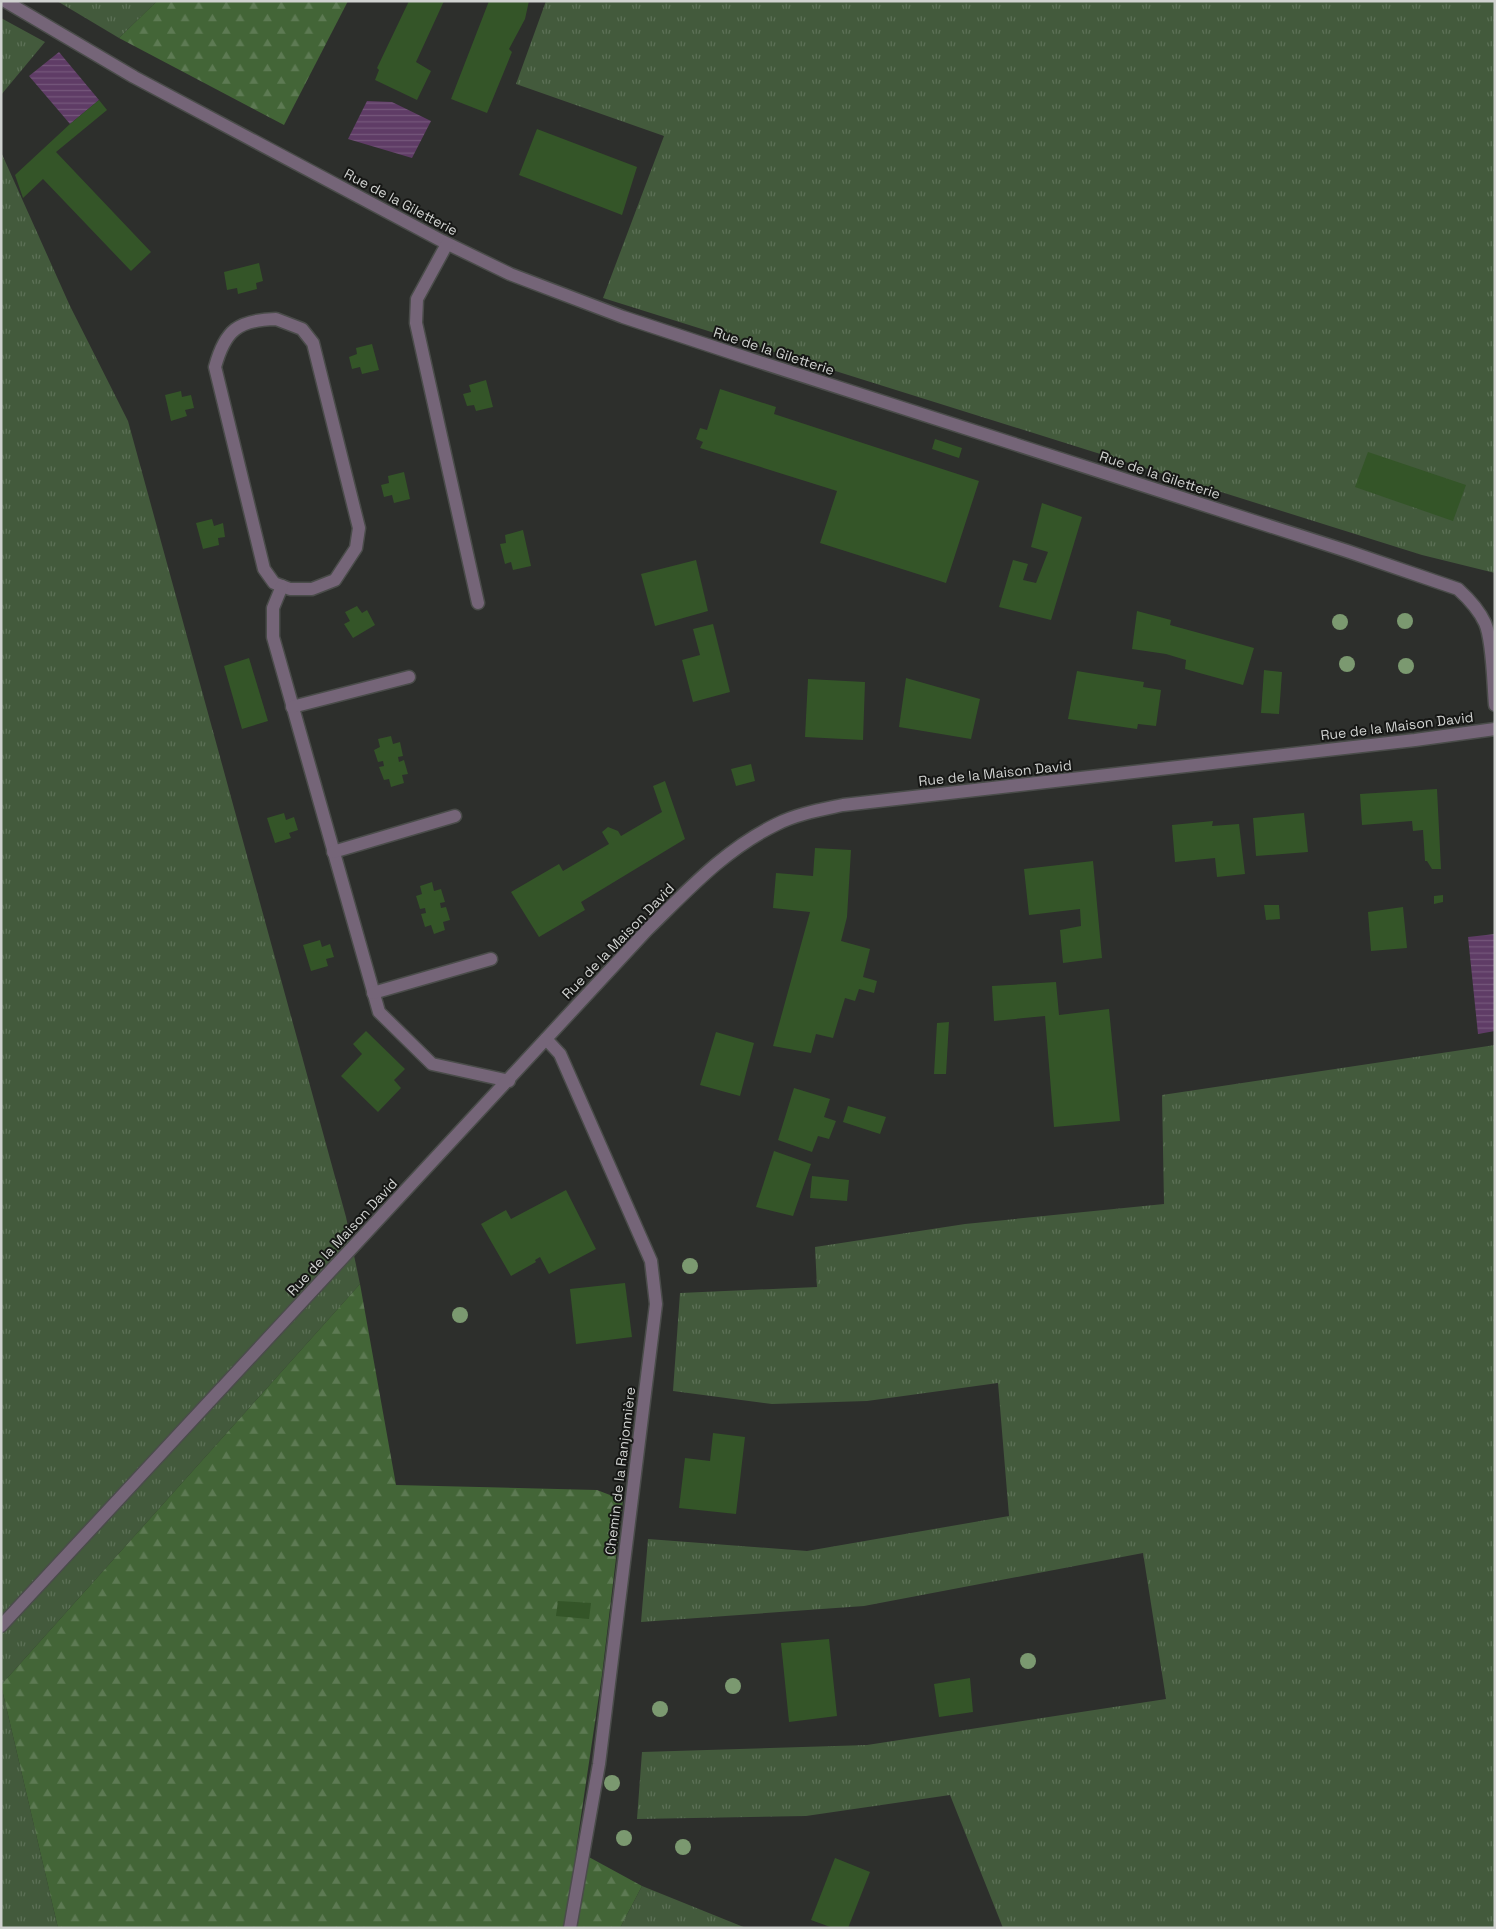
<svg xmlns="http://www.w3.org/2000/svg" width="1496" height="1929" viewBox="0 0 1496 1929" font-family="'Space Grotesk',sans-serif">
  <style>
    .grass { fill: url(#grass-tufts) }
    .forest { fill: url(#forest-firs) }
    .water { fill: url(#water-rules) }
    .building { fill: #345528 }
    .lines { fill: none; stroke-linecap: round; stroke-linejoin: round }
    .minor-casing { stroke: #4a4c4a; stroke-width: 15 }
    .minor { stroke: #756578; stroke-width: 12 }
    .tree { fill: #7b9970 }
    .labels { text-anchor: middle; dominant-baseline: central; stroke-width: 4; stroke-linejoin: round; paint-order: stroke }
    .street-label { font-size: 14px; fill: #d0d2d0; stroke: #161715 }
  </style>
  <defs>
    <pattern id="grass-tufts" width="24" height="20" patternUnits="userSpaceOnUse" patternTransform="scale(1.25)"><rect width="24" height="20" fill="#435a3c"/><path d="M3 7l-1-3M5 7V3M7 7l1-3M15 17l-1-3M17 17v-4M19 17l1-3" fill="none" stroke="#5d7157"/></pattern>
    <pattern id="forest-firs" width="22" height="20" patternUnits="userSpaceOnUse" patternTransform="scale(1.25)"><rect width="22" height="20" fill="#436537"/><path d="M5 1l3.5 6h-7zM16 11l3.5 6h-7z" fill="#5d7a53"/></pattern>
    <pattern id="water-rules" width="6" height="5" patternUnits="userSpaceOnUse" patternTransform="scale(1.25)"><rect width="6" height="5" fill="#5f3c66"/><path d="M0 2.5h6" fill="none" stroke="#75577b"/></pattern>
  </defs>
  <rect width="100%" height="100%" fill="#2d2f2c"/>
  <g class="grass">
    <polygon points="57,1 157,1 119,38"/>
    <polygon points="546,1 1495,1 1495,573 1422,555 603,298 664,136 516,84"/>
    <polygon points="1,18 45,42 1,95"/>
    <polygon points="1,152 70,306 128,421 346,1217 360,1284 1,1685"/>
    <polygon points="1495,1045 1495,1928 1003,1928 950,1795 806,1816 637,1819 642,1752 867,1745 1166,1699 1143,1553 864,1606 641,1622 648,1539 807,1551 1009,1516 998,1383 867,1401 772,1404 673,1391 680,1293 817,1287 815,1247 965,1224 1164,1204 1162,1095"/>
    <polygon points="1,1685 58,1928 1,1928"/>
    <polygon points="642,1886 746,1928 620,1928"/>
  </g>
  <g class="forest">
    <polygon points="157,1 348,1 284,125 119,38"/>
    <polygon points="360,1284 396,1485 597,1490 623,1500 602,1675 576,1850 642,1886 620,1928 58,1928 1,1685"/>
  </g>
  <g class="water">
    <polygon points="59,52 99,100 70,124 29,76"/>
    <polygon points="367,101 392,102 431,121 412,158 348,139"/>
    <polygon points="1495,934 1495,1031 1478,1034 1468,937"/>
  </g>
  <g class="building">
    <polygon points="409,1 444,1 416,62 431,71 417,100 375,80 379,70 377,68"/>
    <polygon points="489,1 529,1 525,19 509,49 512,52 487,113 451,99"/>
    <polygon points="99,100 107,110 56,152 151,252 131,271 43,179 23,198 15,175 70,124"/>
    <polygon points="537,129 637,167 622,215 519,175"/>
    <polygon points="259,263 263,281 256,283 257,289 238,294 237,288 227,290 224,272"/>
    <polygon points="372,344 379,370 362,374 360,367 352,369 349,357 357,354 356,348"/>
    <polygon points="486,380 493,407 476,411 474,405 467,406 463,394 471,392 469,385"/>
    <polygon points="720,389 776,407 774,414 979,481 946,583 820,543 837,491 700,448 703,442 696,439 700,428 707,430"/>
    <polygon points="181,391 182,397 191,395 194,408 185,410 187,416 171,421 165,395"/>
    <polygon points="935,439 962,448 959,458 932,449"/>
    <polygon points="1368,452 1466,485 1453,521 1355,487"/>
    <polygon points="404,472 410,499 394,503 392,495 384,497 381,485 389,483 388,476"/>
    <polygon points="1042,503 1082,517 1051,620 999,607 1013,560 1028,564 1023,580 1036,583 1048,552 1031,547"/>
    <polygon points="212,519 214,526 223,523 225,537 218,538 219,545 203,549 196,523"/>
    <polygon points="523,530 531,566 513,570 511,562 505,564 500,544 506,543 505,535"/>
    <polygon points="696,560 708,611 655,626 641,574"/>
    <polygon points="357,606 362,613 367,610 375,625 353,638 344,624 350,621 345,612"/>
    <polygon points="1137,611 1171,620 1170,625 1254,648 1243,685 1185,669 1186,660 1166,654 1132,649"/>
    <polygon points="713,624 730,692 693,702 682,660 700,655 693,629"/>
    <polygon points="249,658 268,721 242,729 224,666"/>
    <polygon points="1264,670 1282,672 1279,714 1261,713"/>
    <polygon points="1077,671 1144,682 1143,687 1161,690 1156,726 1138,724 1137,729 1068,719"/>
    <polygon points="906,678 980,699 971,739 899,727"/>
    <polygon points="808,679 865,682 863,740 805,737"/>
    <polygon points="391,736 393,744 400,742 403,756 398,757 399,762 404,760 408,774 402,775 404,783 391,787 389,779 384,780 379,767 384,766 383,761 378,762 374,750 380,747 378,739"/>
    <polygon points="751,764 755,781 736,786 731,769"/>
    <polygon points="665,781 685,839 581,902 585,910 539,937 511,892 559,864 563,871 609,844 602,832 608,827 618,831 621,836 662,812 653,786"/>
    <polygon points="1437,789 1441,869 1432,869 1427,861 1425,861 1423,830 1413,831 1412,821 1362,825 1360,794"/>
    <polygon points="284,813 286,820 294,817 298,830 289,833 291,838 275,843 267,818"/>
    <polygon points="1304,813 1308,852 1256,856 1253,818"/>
    <polygon points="1213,821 1212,826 1239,824 1245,874 1217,877 1215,858 1175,862 1172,825"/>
    <polygon points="815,848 851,850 847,917 841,941 870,949 863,977 877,981 874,993 859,989 855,1001 845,998 833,1038 816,1034 811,1053 773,1046 810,912 773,908 776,873 813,876"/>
    <polygon points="1093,861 1102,958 1063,963 1060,930 1081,926 1080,909 1029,915 1024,869"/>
    <polygon points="432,882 434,891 441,889 445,902 440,903 441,908 446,907 450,920 443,922 445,930 434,934 431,925 425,927 421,914 426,913 425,908 420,909 416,896 422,894 420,886"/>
    <polygon points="1443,895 1443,902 1434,904 1434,896"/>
    <polygon points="1264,905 1279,905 1280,919 1266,920"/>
    <polygon points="1403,907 1407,948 1371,951 1368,912"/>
    <polygon points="320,940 322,947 330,944 334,957 326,959 328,966 311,971 303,945"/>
    <polygon points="1056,982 1059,1015 1109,1009 1120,1121 1054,1127 1045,1016 994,1021 992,986"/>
    <polygon points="949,1022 946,1074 934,1074 937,1023"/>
    <polygon points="366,1031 405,1069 394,1080 401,1088 378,1112 341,1076 362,1054 353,1044"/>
    <polygon points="716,1032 754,1043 740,1096 700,1085"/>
    <polygon points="794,1088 830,1099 824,1117 836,1121 829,1139 818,1136 812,1152 778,1140"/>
    <polygon points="848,1106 886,1117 880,1134 843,1122"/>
    <polygon points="774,1151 811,1164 793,1216 756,1207"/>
    <polygon points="812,1176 849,1180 847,1201 810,1198"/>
    <polygon points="566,1190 596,1249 549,1274 540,1257 535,1260 536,1262 511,1276 481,1224 506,1210 511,1219"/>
    <polygon points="625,1283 632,1337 576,1344 570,1289"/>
    <polygon points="713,1433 745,1437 736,1514 679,1508 685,1458 710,1461"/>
    <polygon points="558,1601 591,1603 589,1619 556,1616"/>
    <polygon points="829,1639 837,1716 789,1722 781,1643"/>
    <polygon points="970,1678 973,1712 939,1717 934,1684"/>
    <polygon points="835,1858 870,1872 848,1928 833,1928 811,1920"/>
  </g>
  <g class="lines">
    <g class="minor-casing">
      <g id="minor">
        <path d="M5 1 134 77 442 241 510 274 623 317 744 357 1347 551 1458 589C1469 599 1479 610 1485 623 1493 641 1493 684 1495 705"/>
        <polyline points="447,244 417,299 416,323 478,603"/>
        <path d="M276 319 302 329 313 343 359 528 356 548 335 580 312 589H290L274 583 264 569 215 367C225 330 238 320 276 319Z"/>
        <polyline points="282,586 273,608 273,637 379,1012 432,1064 509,1081"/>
        <polyline points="292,707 409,677"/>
        <polyline points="333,852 455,816"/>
        <polyline points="373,993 491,959"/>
        <polyline points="546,1039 560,1054 651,1261 656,1304 599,1764 570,1928"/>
        <path d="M1 1626 647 930C688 890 725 849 777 824 797 814 820 810 843 805L1415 740 1495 729"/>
      </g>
    </g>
    <use href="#minor" class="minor"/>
  </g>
  <g class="tree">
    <circle cx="1405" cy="621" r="8"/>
    <circle cx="1340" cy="622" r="8"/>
    <circle cx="1347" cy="664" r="8"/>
    <circle cx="1406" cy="666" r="8"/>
    <circle cx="690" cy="1266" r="8"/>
    <circle cx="460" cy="1315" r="8"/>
    <circle cx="1028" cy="1661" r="8"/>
    <circle cx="733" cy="1686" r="8"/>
    <circle cx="660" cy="1709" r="8"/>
    <circle cx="612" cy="1783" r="8"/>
    <circle cx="624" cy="1838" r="8"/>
    <circle cx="683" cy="1847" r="8"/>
  </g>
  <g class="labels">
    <g class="street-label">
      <text transform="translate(401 202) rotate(28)">Rue de la Giletterie</text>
      <text transform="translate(774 351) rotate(18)">Rue de la Giletterie</text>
      <text transform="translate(1160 475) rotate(18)">Rue de la Giletterie</text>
      <text transform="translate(1397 726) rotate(-7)">Rue de la Maison David</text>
      <text transform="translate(995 773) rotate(-6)">Rue de la Maison David</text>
      <text transform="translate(618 941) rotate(-46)">Rue de la Maison David</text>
      <text transform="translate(342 1237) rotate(-47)">Rue de la Maison David</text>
      <text transform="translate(620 1471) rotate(-83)">Chemin de la Ranjonnière</text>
    </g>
  </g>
  <rect width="1496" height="1929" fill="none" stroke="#d0d2d0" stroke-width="5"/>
</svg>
